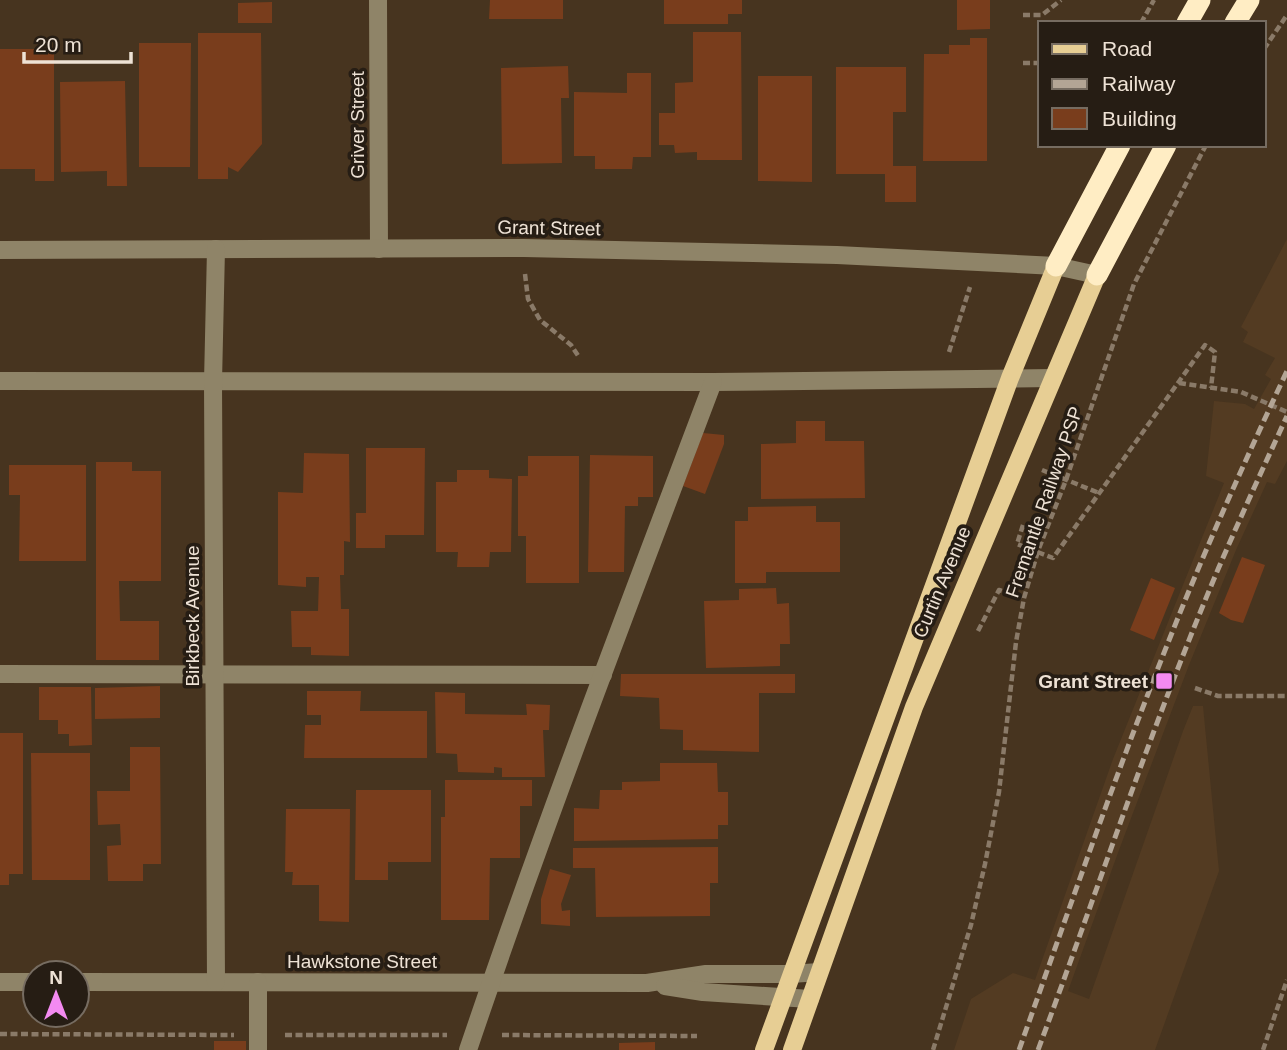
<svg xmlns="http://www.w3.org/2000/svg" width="1287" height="1050" viewBox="0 0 1287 1050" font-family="Arial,sans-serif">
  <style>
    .built { fill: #533b22 }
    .building { fill: #793d1c }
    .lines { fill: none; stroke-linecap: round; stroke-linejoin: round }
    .path { stroke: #8a7a68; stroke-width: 4.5; stroke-dasharray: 7 3.5; stroke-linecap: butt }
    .minor { stroke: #8f8468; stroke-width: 18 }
    .major { stroke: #e7ce94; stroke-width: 18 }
    .highway { stroke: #ffedc4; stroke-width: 21 }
    .rail { stroke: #b3a595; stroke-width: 5; stroke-dasharray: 10 5; stroke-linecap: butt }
    .poi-dot { fill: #f38af1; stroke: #261d14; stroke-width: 2.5 }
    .labels { text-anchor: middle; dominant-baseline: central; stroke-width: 7; stroke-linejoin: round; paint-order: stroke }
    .street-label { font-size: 19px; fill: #eee2d5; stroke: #261d14 }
    .poi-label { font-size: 19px; font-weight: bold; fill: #eee2d5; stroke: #261d14; text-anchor: end }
  </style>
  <rect width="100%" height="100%" fill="#47341f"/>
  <polygon class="built" points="1287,239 1287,461 1275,484 1267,482 1236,550 1189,665 1119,850 1068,991 1089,999 1183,731 1193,706 1203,706 1219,871 1155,1050 954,1050 971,999 1013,973 1035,980 1113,759 1224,483 1206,476 1214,401 1245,404 1254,409 1271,379 1265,375 1275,358 1243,342 1248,332 1241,327"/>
  <g class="building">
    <polygon points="490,0 563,0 563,19 489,19"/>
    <polygon points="664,0 742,0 742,14 728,14 728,24 664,24"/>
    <polygon points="957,0 990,0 990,29 957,30"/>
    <polygon points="272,2 272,23 238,23 238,3"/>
    <polygon points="693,32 741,32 742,160 697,160 697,152 675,153 674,145 659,145 659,113 675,113 675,83 693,82"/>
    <polygon points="198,33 261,33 262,144 238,172 228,167 228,179 198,179"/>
    <polygon points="970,38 987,38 987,161 923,161 924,54 949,54 949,45 970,45"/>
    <polygon points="139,43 191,43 190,167 139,167"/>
    <polygon points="0,49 54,49 54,181 35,181 35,169 0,169"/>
    <polygon points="568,66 569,98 561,98 562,163 502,164 501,68"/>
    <polygon points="836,67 906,67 906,112 893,112 893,166 916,166 916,202 885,202 885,174 836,174"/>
    <polygon points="627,73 651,73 651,157 633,157 632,169 595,169 595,156 574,156 574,92 627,93"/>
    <polygon points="758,76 812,76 812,182 758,181"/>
    <polygon points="125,81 127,186 107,186 107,171 61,172 60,82"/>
    <polygon points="796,421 825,421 825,441 864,441 865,498 761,499 761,444 796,443"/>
    <polygon points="703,433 724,435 724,444 705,494 683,486"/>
    <polygon points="366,448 425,448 424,535 385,535 385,548 356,548 356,513 366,513"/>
    <polygon points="304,453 349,454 350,542 344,541 344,575 340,575 341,609 349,609 349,656 311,655 311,647 292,647 291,611 318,611 319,577 306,577 306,587 278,585 278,492 303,493"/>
    <polygon points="590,455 653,456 653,497 638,497 638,506 625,506 624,572 588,572"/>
    <polygon points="528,456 579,456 579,583 526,583 526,536 518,536 518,476 528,476"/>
    <polygon points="96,462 132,462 132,471 161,471 161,581 119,581 120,621 159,621 159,660 96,660"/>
    <polygon points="9,465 86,465 86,561 19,561 20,495 9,495"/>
    <polygon points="457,470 489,470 489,478 512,479 511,552 490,552 489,567 457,567 458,552 436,552 436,482 457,482"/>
    <polygon points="816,506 816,522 840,522 840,572 766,572 766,583 735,583 735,521 748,521 748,507"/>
    <polygon points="1242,557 1265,565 1243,623 1231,620 1219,613"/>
    <polygon points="1151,578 1175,588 1154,640 1130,630"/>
    <polygon points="776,588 777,604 789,603 790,644 780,644 780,666 706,668 704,601 739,600 739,589"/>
    <polygon points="621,674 795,674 795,693 759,693 759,752 683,750 683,730 660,729 659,698 620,696"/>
    <polygon points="160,686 160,718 95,719 95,688"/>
    <polygon points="39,687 91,687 92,745 69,746 69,734 58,734 58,720 39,720"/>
    <polygon points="307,691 361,691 360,711 427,711 427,758 304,758 305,725 321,725 321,715 307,715"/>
    <polygon points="435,692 465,693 465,714 527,715 526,704 550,705 549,730 543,730 545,777 502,777 502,768 494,767 494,773 458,772 457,754 436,753"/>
    <polygon points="0,733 23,733 23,874 9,874 9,885 0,885"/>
    <polygon points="130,747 160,747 161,864 143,864 143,881 108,881 107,846 121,845 120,824 98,825 97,791 130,791"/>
    <polygon points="31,753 90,753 90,880 32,880"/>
    <polygon points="660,763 717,763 718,792 728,792 728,825 718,825 718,839 574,841 574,808 599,809 600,790 622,790 622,782 660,781"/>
    <polygon points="445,780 532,780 532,806 520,806 520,858 490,858 489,920 441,920 441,817 445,817"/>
    <polygon points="356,790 431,790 431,862 388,862 388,880 355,880"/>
    <polygon points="286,809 350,809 349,922 319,921 319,885 292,885 293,872 285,872"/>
    <polygon points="718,847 718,883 710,883 710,916 596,917 595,868 573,868 573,848"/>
    <polygon points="550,869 571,875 561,904 562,911 570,910 570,926 541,924 541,899"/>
    <rect x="214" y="1041" width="32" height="9"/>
    <polygon points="655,1042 655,1050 619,1050 619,1043"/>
  </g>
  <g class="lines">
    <g class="path">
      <polyline points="1023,15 1042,15 1061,0"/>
      <polyline points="1141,23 1154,0"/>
      <polyline points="1264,49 1287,15"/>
      <polyline points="1023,63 1040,63"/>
      <polyline points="525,274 528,299 540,320 571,345 579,357"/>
      <polyline points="949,352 970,287"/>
      <polyline points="1179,383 1241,392 1287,412"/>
      <polyline points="1042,470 1099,493"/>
      <polyline points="1023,525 1017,544 1053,558 1205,345 1215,352 1211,388"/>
      <polyline points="978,631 999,590 1024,598"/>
      <polyline points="1195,688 1218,696 1287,696"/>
      <polyline points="0,1034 234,1035"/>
      <polyline points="285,1035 447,1035"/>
      <polyline points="502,1035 697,1036"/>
      <polyline points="933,1050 971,925 985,864 999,792 1016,642 1024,598 1038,551 1066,480 1134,284 1206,145"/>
      <polyline points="1263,1050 1287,980"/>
    </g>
    <g class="minor">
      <polyline points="378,0 379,249"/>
      <polyline points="0,250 524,248 837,255 1056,266 1097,275"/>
      <polyline points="0,381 713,382 1052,378"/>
      <polyline points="0,674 603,675"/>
      <polyline points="0,982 35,982"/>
      <polyline points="77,982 647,983 706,974 791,974 819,972"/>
      <polyline points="216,982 213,382 216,249"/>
      <polyline points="258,982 258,1050"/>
      <polyline points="665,986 703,992 810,999"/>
      <path d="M468 1050C544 825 629 604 713 382"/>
    </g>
    <g class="major">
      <polyline points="764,1050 1010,378 1056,266"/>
      <polyline points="792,1050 914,707 1097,275"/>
    </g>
    <g class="highway">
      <polyline points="1187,23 1200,0"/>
      <polyline points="1235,23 1249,0"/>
      <polyline points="1056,266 1120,145"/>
      <polyline points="1097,275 1166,145"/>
    </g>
    <g class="rail">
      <path d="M1019 1050C1072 901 1124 750 1184 603 1216 525 1251 448 1287 371"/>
      <path d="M1038 1050C1098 889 1152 725 1219 567 1241 516 1264 466 1287 416"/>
    </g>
  </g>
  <rect class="poi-dot" x="1155" y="672" width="18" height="18" rx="3.5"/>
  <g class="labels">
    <g class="street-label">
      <text transform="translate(357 125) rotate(-90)">Griver Street</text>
      <text transform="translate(549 228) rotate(1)">Grant Street</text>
      <text transform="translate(1044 502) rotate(-71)">Fremantle Railway PSP</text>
      <text transform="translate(942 582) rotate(-67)">Curtin Avenue</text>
      <text transform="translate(192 616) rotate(-90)">Birkbeck Avenue</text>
      <text x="362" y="961">Hawkstone Street</text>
    </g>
    <g class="poi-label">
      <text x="1148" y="681">Grant Street</text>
    </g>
  </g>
  <rect x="1038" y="21" width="228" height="126" fill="#261d14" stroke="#766c61" stroke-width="2"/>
  <rect x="1052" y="44" width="35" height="10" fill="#e7ce94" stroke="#766c61" stroke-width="2"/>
  <text x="1102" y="56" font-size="21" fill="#eee2d5">Road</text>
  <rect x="1052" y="79" width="35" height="10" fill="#b3a595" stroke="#766c61" stroke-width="2"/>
  <text x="1102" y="91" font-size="21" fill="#eee2d5">Railway</text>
  <rect x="1052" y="108" width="35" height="21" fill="#793d1c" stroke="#766c61" stroke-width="2"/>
  <text x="1102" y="126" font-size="21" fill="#eee2d5">Building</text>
  <g transform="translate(56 994)"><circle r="33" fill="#261d14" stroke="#766c61" stroke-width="2"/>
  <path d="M0-5L12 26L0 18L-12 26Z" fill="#f38af1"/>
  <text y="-10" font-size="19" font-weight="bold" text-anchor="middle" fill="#eee2d5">N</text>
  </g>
  <path d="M24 52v10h107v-10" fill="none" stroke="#eee2d5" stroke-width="3.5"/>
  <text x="35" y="52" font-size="21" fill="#eee2d5" stroke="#261d14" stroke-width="5" paint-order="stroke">20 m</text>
</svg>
